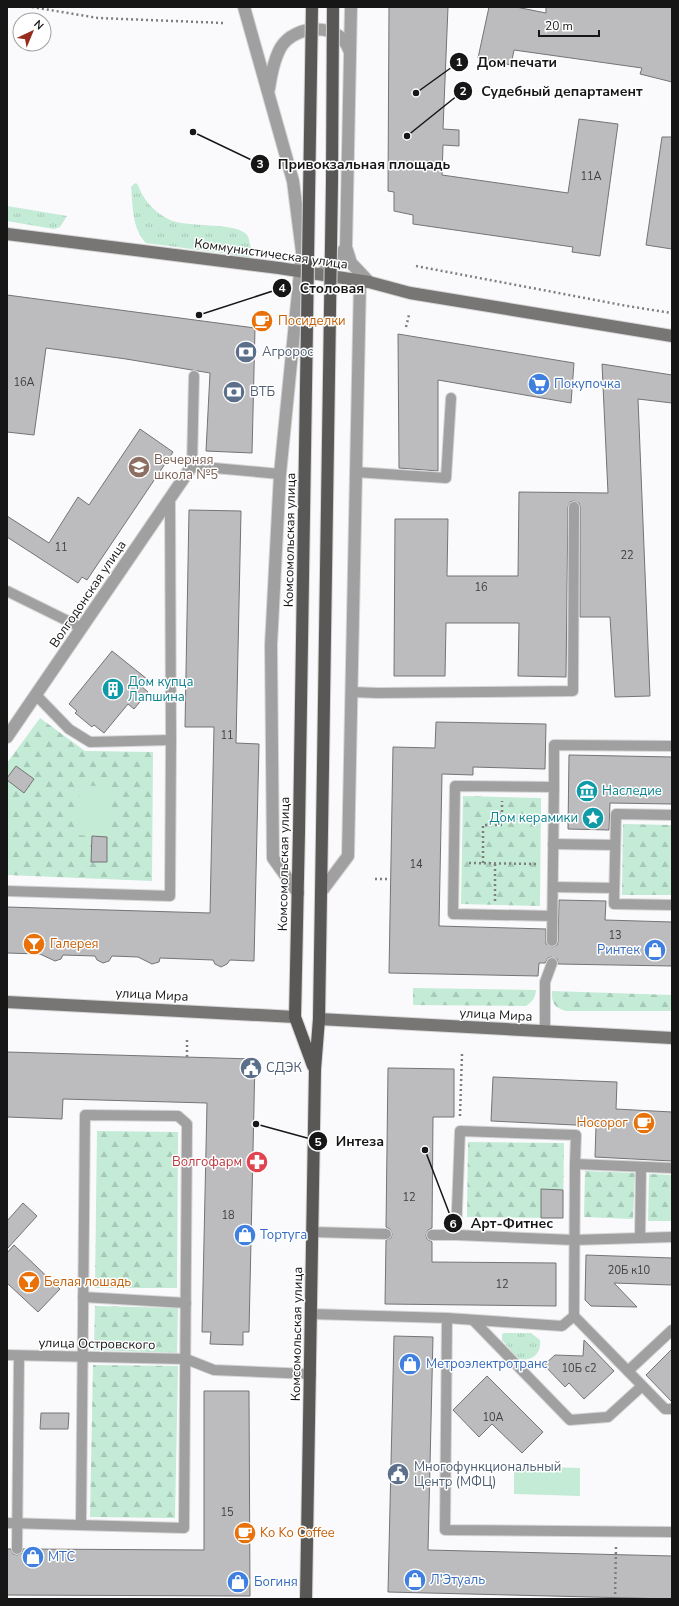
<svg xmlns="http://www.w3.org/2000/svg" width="679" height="1606" viewBox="0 0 679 1606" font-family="'Nunito Sans',sans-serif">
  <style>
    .grass { fill: url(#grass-tufts) }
    .forest { fill: url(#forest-firs) }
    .pitch { fill: #c3ebd6 }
    .building { fill: #bcbcbe; stroke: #747476 }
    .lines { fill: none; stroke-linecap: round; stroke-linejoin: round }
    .lane-casing { stroke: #d6d6d7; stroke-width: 12 }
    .street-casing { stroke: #d6d6d7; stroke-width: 14 }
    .secondary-casing { stroke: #d6d6d7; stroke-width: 14 }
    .primary-casing { stroke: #d6d6d7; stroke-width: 14 }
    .path { stroke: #7e7e7f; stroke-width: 2.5; stroke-dasharray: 2 3; stroke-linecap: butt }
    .lane { stroke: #a1a0a0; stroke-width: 10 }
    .street { stroke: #a1a0a0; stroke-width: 12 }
    .secondary { stroke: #777675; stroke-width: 12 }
    .primary { stroke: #595857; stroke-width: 12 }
    .primary-bridge-casing { stroke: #d6d6d7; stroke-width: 14; stroke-linecap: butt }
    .primary-bridge { stroke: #595857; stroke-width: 12 }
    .labels { text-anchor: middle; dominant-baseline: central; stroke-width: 3; stroke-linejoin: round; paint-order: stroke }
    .number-label { font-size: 11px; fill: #404040 }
    .street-label { font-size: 13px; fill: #161616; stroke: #fff }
    .food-label { font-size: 13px; fill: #c56008; stroke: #fff; text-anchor: start }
    .service-label { font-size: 13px; fill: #4e5e75; stroke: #fff; text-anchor: start }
    .shop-label { font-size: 13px; fill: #366cbe; stroke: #fff; text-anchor: start }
    .education-label { font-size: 13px; fill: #785e54; stroke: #fff; text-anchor: start }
    .culture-label { font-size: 13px; fill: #0d838f; stroke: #fff; text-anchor: start }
    .health-label { font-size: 13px; fill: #be3a42; stroke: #fff; text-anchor: end }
    .leader { fill: none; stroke: #161616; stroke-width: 1.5 }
    .callout-dot { fill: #161616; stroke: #fff; stroke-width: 1.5 }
    .mark-label { font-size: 12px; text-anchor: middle; font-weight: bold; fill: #fff }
    .callout-label { font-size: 14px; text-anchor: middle; font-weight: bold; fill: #161616; stroke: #fff; stroke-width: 3; stroke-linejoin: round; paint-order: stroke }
  </style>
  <defs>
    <pattern id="grass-tufts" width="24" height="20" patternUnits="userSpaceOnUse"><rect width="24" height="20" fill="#c3ebd6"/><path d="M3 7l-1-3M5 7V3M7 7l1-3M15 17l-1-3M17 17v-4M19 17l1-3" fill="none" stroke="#a7c9b7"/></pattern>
    <pattern id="forest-firs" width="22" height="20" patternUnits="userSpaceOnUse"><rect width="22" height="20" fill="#c3ebd6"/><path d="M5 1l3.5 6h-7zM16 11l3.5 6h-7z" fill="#a7c9b7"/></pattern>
  </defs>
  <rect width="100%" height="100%" fill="#fafafc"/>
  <g class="grass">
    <path d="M136 183 138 185C143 200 155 213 170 220 189 228 230 222 245 233 249 236 249 240 250 244 251 248 252 252 250 256L247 258 230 254 146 243C132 229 133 206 131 187L134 184Z"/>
    <polygon points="7,206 67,216 60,227 54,229 7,221"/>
    <path d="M505 1333H531L540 1340C542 1354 531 1362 518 1359L502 1340V1334Z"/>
  </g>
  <g class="forest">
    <polygon points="40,718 85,751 153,752 152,881 7,875 7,763"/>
    <polygon points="463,796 541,798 540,906 461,904"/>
    <polygon points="623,824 672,825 672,895 622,895"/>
    <path d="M413 988 536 990C535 998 533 1001 526 1006L413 1005Z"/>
    <path d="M552 991 672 995V1011H566C555 1008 551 1003 552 991Z"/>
    <polygon points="97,1131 178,1132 177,1288 95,1288"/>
    <polygon points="468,1142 564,1143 563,1218 467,1217"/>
    <polygon points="585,1171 635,1173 633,1219 584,1217"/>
    <polygon points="649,1174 672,1175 672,1221 648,1221"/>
    <polygon points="95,1306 178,1308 177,1353 94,1350"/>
    <polygon points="93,1365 178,1366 175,1518 90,1517"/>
  </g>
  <g class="pitch">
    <polygon points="80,785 110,787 107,837 77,835"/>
    <polygon points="514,1466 580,1468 580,1496 514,1494"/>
  </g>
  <g class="building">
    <polygon points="389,7 448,7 443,129 459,130 459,146 443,145 442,175 568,193 579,119 618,124 600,256 572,252 573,247 413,224 413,215 394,211 394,192 388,191"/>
    <polygon points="489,7 516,7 546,13 546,7 672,7 672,82 640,74 642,68 514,50 511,65 478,58"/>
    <polygon points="662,137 672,137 672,249 646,245"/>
    <polygon points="7,295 255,328 252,453 206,451 210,373 126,359 46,348 34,435 7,432"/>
    <polygon points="398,334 574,363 571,403 438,380 438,471 399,468"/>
    <polygon points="602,364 672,375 672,403 638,399 650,696 615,697 610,617 580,617 580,507 579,503 574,501 570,502 568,507 566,677 518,676 519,623 446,623 445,676 394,676 395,519 448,519 447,576 518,576 519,492 608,493"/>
    <polygon points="140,429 173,452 87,580 82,577 78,583 7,537 7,516 49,543 78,497 89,505"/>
    <polygon points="189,510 241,511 236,743 259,744 254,961 230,960 227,964 221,967 215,964 213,960 160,958 159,962 152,964 138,957 112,956 109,961 103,963 97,960 95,956 63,955 61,959 55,961 40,954 7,953 7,907 210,913 214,727 185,727"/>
    <polygon points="112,651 147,679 141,686 148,692 134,709 128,704 104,733 94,725 92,727 75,713 77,711 69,704"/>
    <polygon points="436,722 546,724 545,769 473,767 473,775 442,774 439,926 546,929 546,944 552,947 557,945 558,941 559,900 606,901 605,920 672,922 672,966 558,964 557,959 551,957 548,958 545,963 539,963 538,976 389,973 393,747 435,748"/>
    <polygon points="569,755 672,757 672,804 610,803 609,830 568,829"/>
    <polygon points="16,766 34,779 24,793 7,780 7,778"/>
    <polygon points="92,836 107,837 107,862 91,862"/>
    <polygon points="7,1052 255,1059 249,1332 243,1332 243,1345 210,1344 211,1332 202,1332 207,1103 63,1099 62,1119 7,1117"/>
    <polygon points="388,1068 454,1069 454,1117 433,1117 432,1228 428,1230 426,1235 427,1239 432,1242 432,1262 556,1263 556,1306 385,1304 386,1240 391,1238 392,1234 390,1229 386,1227"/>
    <polygon points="493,1077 617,1082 616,1109 672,1112 672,1161 595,1157 596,1126 491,1121"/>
    <polygon points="541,1189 563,1190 563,1218 541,1218"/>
    <polygon points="23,1203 37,1216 7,1249 7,1221"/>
    <polygon points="14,1245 60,1289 38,1312 7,1283 7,1253"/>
    <polygon points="586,1255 672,1258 672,1285 614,1283 637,1307 591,1306 585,1300"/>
    <polygon points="394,1336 433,1337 428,1550 672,1556 672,1599 388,1592"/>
    <polygon points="584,1340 614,1371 584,1399 569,1383 565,1387 544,1365 555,1355 583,1356"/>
    <polygon points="672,1349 672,1402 646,1375"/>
    <polygon points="487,1376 543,1432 522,1453 492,1424 479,1437 453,1410"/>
    <polygon points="204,1391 249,1391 250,1596 7,1595 7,1549 11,1549 13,1554 17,1555 22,1553 23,1549 204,1550"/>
    <polygon points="41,1413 69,1413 68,1429 40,1429"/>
  </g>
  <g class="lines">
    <g class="lane-casing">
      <g id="lane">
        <polyline points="194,376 192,466 280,474"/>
        <polyline points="355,472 446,478 451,398"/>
        <polyline points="7,591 82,628"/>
        <polyline points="351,692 378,693 573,691 574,507"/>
        <polyline points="36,695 69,729 90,742 171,740"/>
        <polyline points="554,787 554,745 672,746"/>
        <polyline points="672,815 616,814 614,904 672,905"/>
        <polyline points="553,844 615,845"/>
        <polyline points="553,887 614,888"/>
        <polyline points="7,891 170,896 171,740 170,500"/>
        <polyline points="552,941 554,787 455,786 453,914 552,916"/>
        <polyline points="545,1032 545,982 552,963"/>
        <polyline points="575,1164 574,1316 665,1409 672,1409"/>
        <polyline points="672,1168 575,1164 576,1135 460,1131 456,1235 574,1240 672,1237"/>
        <polyline points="312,1232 386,1234"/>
        <polyline points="432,1235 456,1235"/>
        <polyline points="640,1238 641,1167"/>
        <polyline points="83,1297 186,1303"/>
        <polyline points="311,1314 447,1318 445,1530 672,1532"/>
        <polyline points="447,1318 562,1326 574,1316"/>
        <polyline points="473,1320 570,1420 608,1417 642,1386"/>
        <polyline points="7,1355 186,1359 214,1370 311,1374"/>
        <polyline points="628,1371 672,1330"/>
        <polyline points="7,1523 184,1528 187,1124 178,1116 85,1115 81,1524"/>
        <polyline points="17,1549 19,1356"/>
      </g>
    </g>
    <g class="street-casing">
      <g id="street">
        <polyline points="244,7 293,181 302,252 280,474 271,645 273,858 298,893"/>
        <path d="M269 89C271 75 274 59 281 47 295 24 340 22 349 50"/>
        <polyline points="346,247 351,263 369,282"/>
        <polyline points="324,271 332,267 346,247 351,7"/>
        <polyline points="7,737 192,466"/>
        <polyline points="321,892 348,856 360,281"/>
      </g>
    </g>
    <g class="secondary-casing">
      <g id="secondary">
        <polyline points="7,234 279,268 369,282 410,293 672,336"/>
        <polyline points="7,1002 295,1017"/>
        <polyline points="319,1019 672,1038"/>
      </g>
    </g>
    <g class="primary-casing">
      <g id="primary">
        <polyline points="299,831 295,1017 313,1066"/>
        <polyline points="306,1599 315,1069 319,1019 322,831"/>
      </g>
    </g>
    <g class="path">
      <polyline points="32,7 98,18 224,23"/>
      <polyline points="416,266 627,306 672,313"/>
      <polyline points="406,327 409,315"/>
      <polyline points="469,863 538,864"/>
      <polyline points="483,863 483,825 502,825 502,801"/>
      <polyline points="375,879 390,879"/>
      <polyline points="495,901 495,864"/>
      <polyline points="187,1040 187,1057"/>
      <polyline points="460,1116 462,1054"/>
      <polyline points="615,1599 616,1546"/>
    </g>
    <use href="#lane" class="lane"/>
    <use href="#street" class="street"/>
    <use href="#secondary" class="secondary"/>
    <use href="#primary" class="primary"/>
    <g class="primary-bridge-casing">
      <g id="primary-bridge">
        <polyline points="299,831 312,7"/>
        <polyline points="322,831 332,181 333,7"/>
      </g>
    </g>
    <use href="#primary-bridge" class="primary-bridge"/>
  </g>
  <defs>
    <g id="cafe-disc" transform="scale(1.15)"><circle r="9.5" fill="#e8710a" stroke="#fff"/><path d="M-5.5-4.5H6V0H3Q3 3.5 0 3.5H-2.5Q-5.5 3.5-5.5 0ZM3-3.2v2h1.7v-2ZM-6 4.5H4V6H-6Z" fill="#fff"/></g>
    <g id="bank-disc" transform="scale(1.15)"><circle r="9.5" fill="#5c6f8a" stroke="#fff"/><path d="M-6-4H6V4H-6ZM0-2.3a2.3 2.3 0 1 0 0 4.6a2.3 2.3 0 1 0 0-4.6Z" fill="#fff"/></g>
    <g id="supermarket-disc" transform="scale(1.15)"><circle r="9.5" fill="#3f7fe0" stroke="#fff"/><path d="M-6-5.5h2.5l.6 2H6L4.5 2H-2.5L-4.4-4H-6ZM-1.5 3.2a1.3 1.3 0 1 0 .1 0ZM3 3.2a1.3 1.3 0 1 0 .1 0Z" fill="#fff"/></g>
    <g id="school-disc" transform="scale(1.15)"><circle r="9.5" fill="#8d6e63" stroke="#fff"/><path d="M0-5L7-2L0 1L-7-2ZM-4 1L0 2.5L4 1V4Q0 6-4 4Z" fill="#fff"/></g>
    <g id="building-disc" transform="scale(1.15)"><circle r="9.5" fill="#0f9aa8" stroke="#fff"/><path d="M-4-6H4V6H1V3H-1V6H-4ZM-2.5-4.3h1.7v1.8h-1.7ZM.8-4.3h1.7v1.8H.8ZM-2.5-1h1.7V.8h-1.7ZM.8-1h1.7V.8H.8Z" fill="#fff"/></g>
    <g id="museum-disc" transform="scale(1.15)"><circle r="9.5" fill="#0f9aa8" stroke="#fff"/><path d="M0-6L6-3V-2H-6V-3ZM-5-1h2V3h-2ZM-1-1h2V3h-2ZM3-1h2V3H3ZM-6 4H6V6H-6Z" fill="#fff"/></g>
    <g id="sight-disc" transform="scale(1.15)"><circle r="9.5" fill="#0f9aa8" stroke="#fff"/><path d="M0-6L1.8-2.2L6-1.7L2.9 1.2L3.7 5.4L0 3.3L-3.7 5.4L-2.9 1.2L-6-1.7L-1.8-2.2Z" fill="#fff"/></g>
    <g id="bar-disc" transform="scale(1.15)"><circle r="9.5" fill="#e8710a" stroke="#fff"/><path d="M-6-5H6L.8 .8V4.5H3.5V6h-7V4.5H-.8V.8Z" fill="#fff"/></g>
    <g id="shop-disc" transform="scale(1.15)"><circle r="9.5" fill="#3f7fe0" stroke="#fff"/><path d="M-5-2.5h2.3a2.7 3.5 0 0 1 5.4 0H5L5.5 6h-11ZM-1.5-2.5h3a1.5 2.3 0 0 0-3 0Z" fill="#fff"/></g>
    <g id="civic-disc" transform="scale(1.15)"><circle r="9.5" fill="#5c6f8a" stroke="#fff"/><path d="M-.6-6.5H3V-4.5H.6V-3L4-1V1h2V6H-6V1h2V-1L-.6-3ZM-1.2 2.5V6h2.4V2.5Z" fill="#fff"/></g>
    <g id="pharmacy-disc" transform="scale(1.15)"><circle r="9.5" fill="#e0444e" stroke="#fff"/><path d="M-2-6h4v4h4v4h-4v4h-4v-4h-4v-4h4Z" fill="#fff"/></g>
  </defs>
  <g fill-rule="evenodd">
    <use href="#cafe-disc" x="262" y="321"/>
    <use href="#bank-disc" x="246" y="352"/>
    <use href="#supermarket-disc" x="539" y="384"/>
    <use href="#bank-disc" x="234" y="392"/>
    <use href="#school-disc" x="139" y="467"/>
    <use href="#building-disc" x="113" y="689"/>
    <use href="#museum-disc" x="587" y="791"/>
    <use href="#sight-disc" x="593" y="818"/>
    <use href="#bar-disc" x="34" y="944"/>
    <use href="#shop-disc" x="655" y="950"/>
    <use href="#civic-disc" x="251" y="1068"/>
    <use href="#cafe-disc" x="644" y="1123"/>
    <use href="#pharmacy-disc" x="257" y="1162"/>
    <use href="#shop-disc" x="245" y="1235"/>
    <use href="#bar-disc" x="29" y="1282"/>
    <use href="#shop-disc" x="410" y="1364"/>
    <use href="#civic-disc" x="398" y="1474"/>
    <use href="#cafe-disc" x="245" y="1533"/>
    <use href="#shop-disc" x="33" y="1557"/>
    <use href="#shop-disc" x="415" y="1580"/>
    <use href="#shop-disc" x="238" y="1582"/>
  </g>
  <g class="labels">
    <g class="number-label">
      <text x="591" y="176">11А</text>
      <text x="24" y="382">16А</text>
      <text x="61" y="547">11</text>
      <text x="627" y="555">22</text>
      <text x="481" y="587">16</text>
      <text x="227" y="735">11</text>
      <text x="416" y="864">14</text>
      <text x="615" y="935">13</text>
      <text x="409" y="1197">12</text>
      <text x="228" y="1215">18</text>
      <text x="629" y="1270">20Б к10</text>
      <text x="502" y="1284">12</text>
      <text x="579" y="1368">10Б с2</text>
      <text x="493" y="1417">10А</text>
      <text x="227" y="1512">15</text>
    </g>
    <g class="street-label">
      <text transform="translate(271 254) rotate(8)">Коммунистическая улица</text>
      <text transform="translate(290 540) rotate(-89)">Комсомольская улица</text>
      <text transform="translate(88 594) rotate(-56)">Волгодонская улица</text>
      <text transform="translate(284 864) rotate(-89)">Комсомольская улица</text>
      <text transform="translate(152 995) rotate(3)">улица Мира</text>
      <text transform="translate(496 1015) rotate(3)">улица Мира</text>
      <text transform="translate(297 1334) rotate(-89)">Комсомольская улица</text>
      <text transform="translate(97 1344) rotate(1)">улица Островского</text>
    </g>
    <g class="food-label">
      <text x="278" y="321">Посиделки</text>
      <text x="50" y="944">Галерея</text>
      <text x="628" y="1123" text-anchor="end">Носорог</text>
      <text x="44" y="1282">Белая лошадь</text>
      <text x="260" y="1533">Ko Ko Coffee</text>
    </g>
    <g class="service-label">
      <text x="262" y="352">Агророс</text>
      <text x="250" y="392">ВТБ</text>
      <text x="266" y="1068">СДЭК</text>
      <text x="414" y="1467">Многофункциональный<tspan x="414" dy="15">Центр (МФЦ)</tspan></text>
    </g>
    <g class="shop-label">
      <text x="554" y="384">Покупочка</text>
      <text x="640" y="950" text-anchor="end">Ринтек</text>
      <text x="260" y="1235">Тортуга</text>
      <text x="426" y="1364">Метроэлектротранс</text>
      <text x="48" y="1557">МТС</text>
      <text x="430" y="1580">Л'Этуаль</text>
      <text x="254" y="1582">Богиня</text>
    </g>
    <g class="education-label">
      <text x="154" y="460">Вечерняя<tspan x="154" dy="15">школа №5</tspan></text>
    </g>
    <g class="culture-label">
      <text x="128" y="682">Дом купца<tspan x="128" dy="15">Лапшина</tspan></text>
      <text x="602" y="791">Наследие</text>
      <text x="578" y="818" text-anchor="end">Дом керамики</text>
    </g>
    <g class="health-label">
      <text x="242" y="1162">Волгофарм</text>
    </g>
  </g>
  <path class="leader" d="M416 93L459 62M407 136L463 91M193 132L260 164M199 315L282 288M256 1124L318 1141M425 1150L453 1223"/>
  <g class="callout-dot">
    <circle cx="416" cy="93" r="4"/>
    <circle cx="407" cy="136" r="4"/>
    <circle cx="193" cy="132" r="4"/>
    <circle cx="199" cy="315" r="4"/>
    <circle cx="256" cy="1124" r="4"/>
    <circle cx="425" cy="1150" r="4"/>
    <circle cx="459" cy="62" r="10"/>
    <circle cx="463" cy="91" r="10"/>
    <circle cx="260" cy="164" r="10"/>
    <circle cx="282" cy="288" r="10"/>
    <circle cx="318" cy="1141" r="10"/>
    <circle cx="453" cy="1223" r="10"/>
  </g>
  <g class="mark-label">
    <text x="459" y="66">1</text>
    <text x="463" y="95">2</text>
    <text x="260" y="168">3</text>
    <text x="282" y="292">4</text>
    <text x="318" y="1146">5</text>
    <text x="453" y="1228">6</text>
  </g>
  <g class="callout-label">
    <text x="517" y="67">Дом печати</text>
    <text x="562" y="96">Судебный департамент</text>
    <text x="364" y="169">Привокзальная площадь</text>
    <text x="332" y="293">Столовая</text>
    <text x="360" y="1146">Интеза</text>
    <text x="512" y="1228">Арт-Фитнес</text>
  </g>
  <rect width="679" height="1606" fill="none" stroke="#161616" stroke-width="16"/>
  <g transform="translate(32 32) rotate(44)"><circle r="19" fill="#ffffff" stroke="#a2a2a2"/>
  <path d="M0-3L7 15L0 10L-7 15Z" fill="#962c1d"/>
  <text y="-6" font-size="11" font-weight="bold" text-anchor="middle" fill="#161616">N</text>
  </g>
  <path d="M539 30v6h60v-6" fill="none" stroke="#161616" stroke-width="2"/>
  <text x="545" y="30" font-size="12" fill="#161616" stroke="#ffffff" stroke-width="3" paint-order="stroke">20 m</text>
</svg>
